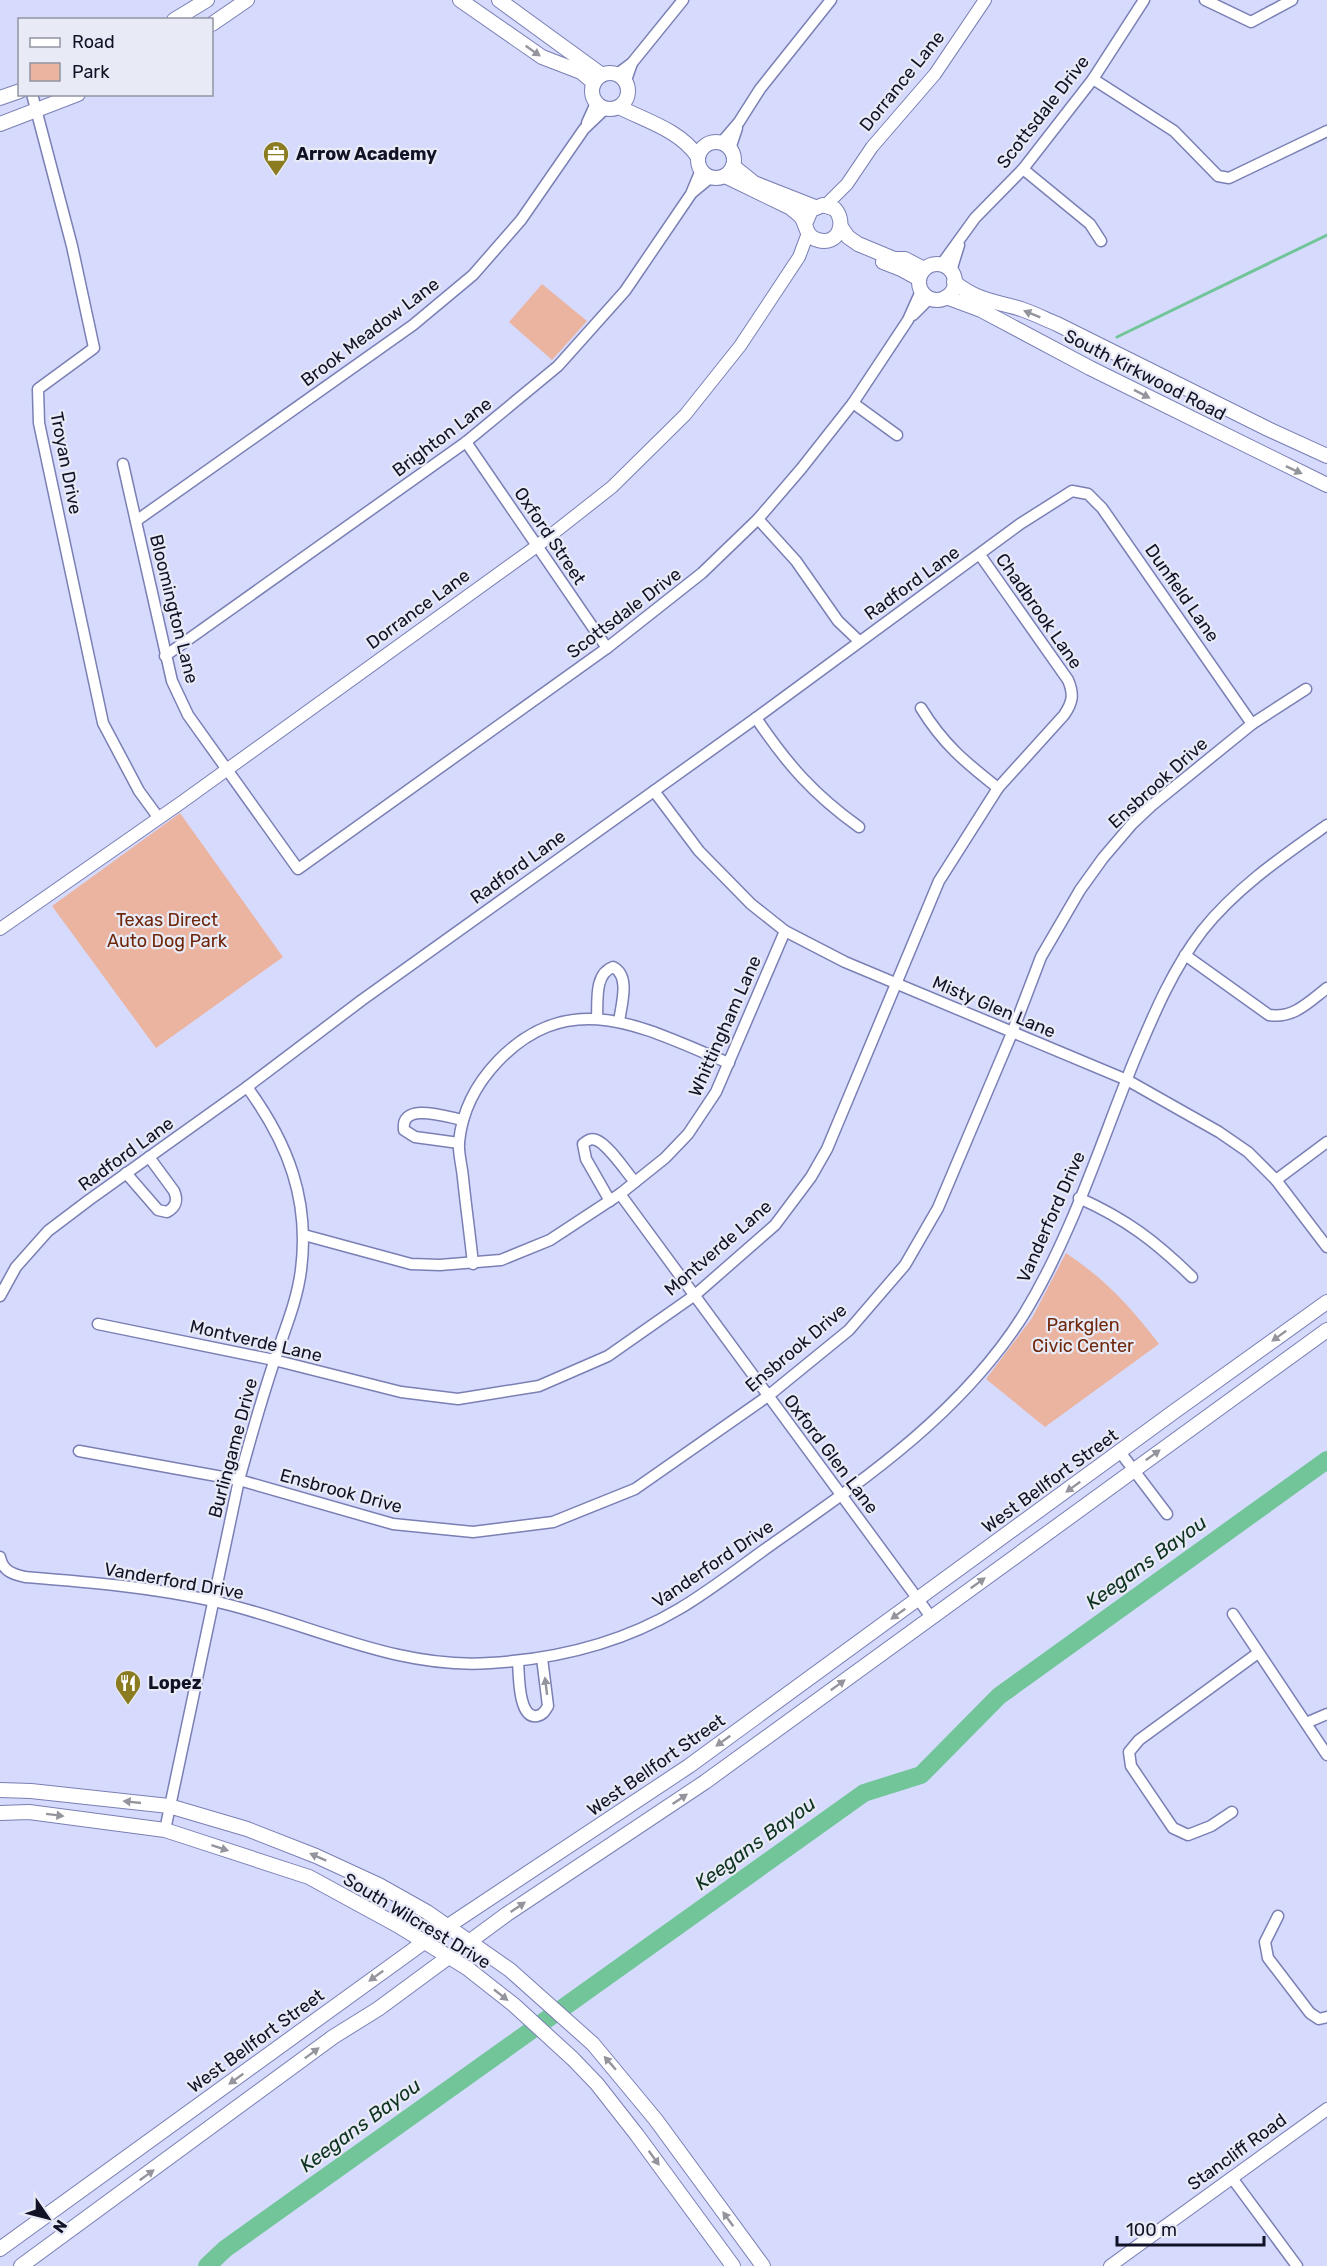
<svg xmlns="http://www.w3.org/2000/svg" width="1327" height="2266" viewBox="0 0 1327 2266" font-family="Rubik,sans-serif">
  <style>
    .green { fill: #ebb4a1 }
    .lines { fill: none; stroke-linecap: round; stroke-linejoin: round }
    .stream { stroke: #72c599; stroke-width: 3 }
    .river { stroke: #72c599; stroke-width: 18 }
    .minor-casing { stroke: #7a7fb4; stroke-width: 13 }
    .tertiary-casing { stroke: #7a7fb4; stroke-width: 14 }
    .secondary-casing { stroke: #7a7fb4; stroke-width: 16 }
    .minor { stroke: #fff; stroke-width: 10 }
    .tertiary { stroke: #fff; stroke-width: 12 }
    .secondary { stroke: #fff; stroke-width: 14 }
    .oneway { fill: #94949d }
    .labels { text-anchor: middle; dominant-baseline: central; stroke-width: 4.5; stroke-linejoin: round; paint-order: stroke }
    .street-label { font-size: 18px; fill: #111226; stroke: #e8eaf5 }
    .poi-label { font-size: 18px; font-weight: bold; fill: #111226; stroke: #e8eaf5; text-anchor: start }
    .park-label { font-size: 18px; fill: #6e270b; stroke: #e8eaf5 }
    .water-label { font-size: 20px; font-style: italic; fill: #0e3321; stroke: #e8eaf5 }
  </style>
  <rect width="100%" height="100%" fill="#d6dbfe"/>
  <g class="green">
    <polygon points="542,284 587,321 552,360 509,322"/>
    <polygon points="180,813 283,957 156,1048 52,906"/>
    <path d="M1066 1253C1105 1279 1131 1307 1159 1344L1045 1427 986 1379 1032 1318Z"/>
  </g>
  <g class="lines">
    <polyline class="stream" points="1117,337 1327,235"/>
    <polyline class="river" points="207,2266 225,2249 864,1793 921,1775 999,1696 1327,1460"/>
    <g class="minor-casing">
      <g id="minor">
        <polyline points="1205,0 1251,22 1292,0"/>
        <polyline points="616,75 632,63 683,0"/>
        <polyline points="1093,79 1174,131 1218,176 1229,178 1327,131"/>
        <polyline points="625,83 632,63"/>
        <polyline points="32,94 72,246 94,348 38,389 39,423 103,723 139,791 158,817"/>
        <polyline points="587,123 596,103"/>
        <polyline points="721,143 739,122 760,89 831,0"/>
        <polyline points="730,149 737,128"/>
        <polyline points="1023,169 1090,224 1101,241"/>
        <polyline points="693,192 710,178"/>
        <polyline points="941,265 975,218 1023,169 1093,79 1144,0"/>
        <polyline points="951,271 959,245"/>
        <polyline points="913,315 930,298"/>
        <polyline points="853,403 897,435"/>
        <polyline points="466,442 607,648"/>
        <polyline points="123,464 172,681 188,715 298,869 607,648 702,573 758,519 801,469 853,403 908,320 921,291"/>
        <polyline points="758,519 796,561 838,621 859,641"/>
        <polyline points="136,521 413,325 473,275 521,220 584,129 605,109"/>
        <polyline points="165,656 466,442 558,366 625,291 691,194 701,170"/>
        <path d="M921 708C943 744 965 762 998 788"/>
        <path d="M756 718C787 764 813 794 859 827"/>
        <polyline points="654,791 699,851 751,904 785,931 845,962 1127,1080 1219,1132 1248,1152 1276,1180 1327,1247"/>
        <path d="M1185 955 1269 1015C1293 1019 1309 1002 1327 988"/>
        <path d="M597 1018C598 1001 594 974 613 967 631 976 621 1005 619 1022"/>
        <path d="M459 1143 415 1137 404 1130C400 1101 447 1117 463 1120"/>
        <path d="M126 1173 158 1210 167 1212C176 1207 178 1200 174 1191L149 1157"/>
        <polyline points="1276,1180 1327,1142"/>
        <polyline points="620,1194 931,1617"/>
        <path d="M1079 1198C1126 1219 1155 1241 1192 1277"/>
        <path d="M610 1201 586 1159 583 1144C587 1141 590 1138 596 1140 608 1144 626 1172 635 1182"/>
        <polyline points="304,1235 411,1264 440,1265 501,1260 550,1240 620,1194 665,1158 688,1134 716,1092 785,931"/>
        <path d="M473 1264C470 1235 466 1207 463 1178 462 1166 458 1153 459 1142 462 1111 477 1083 498 1061 572 984 647 1030 729 1063"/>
        <polyline points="0,1296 16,1267 48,1231 89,1200 247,1087 362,1000 756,718 1020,524 1072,491 1088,494 1102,508 1252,724"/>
        <path d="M98 1324 274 1360 401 1392 458 1399 539 1386 608 1356 695 1295 775 1225 811 1177 827 1149 939 881 998 788 1064 715C1073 702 1074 694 1068 680L980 555"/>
        <polyline points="79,1451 239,1480 393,1524 473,1532 553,1522 635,1489 768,1396 849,1330 905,1265 938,1208 1012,1033 1041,957 1080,890 1103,858 1132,824 1151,806 1252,724 1306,689"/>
        <polyline points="1120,1452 1167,1514"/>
        <path d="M0 1557C3 1571 12 1574 25 1577 88 1582 152 1587 213 1601 305 1621 394 1670 490 1663 557 1659 620 1644 679 1609 711 1590 740 1567 771 1545 865 1479 962 1413 1024 1314 1072 1235 1100 1145 1134 1061 1153 1016 1172 970 1202 931 1236 888 1283 856 1327 825"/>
        <polyline points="1233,1614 1327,1755"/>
        <path d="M518 1661C519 1674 518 1719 537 1716 543 1715 545 1711 548 1706L542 1658"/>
        <polyline points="1306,1723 1327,1714"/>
        <polyline points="1232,1812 1211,1826 1188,1835 1173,1828 1131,1766 1129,1752 1139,1740 1258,1653"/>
        <path d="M165 1830 239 1480C250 1440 261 1401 274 1362 284 1331 297 1302 301 1270 310 1200 288 1143 247 1087"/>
        <polyline points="1278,1916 1265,1942 1268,1958 1310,2013 1319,2019 1327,2017"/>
        <polyline points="1232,2178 1297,2266"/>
      </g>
    </g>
    <g class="tertiary-casing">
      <g id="tertiary">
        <polyline points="826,205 847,184 872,147 935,74 985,0"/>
        <polyline points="0,929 182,802 537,546 612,487 685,415 740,346 799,257 808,233"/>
        <polyline points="1110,2266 1327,2109"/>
      </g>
    </g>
    <g class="secondary-casing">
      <g id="secondary">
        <polyline points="460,0 542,57 581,72 594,83"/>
        <polyline points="499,0 602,75"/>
        <polyline points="174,20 207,0"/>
        <polyline points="212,24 247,0"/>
        <circle cx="610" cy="91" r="18"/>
        <polyline points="0,98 20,91"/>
        <path d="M619 107C646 121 680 130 698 157"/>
        <polyline points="0,124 78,94"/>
        <circle cx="716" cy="160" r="18"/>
        <polyline points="733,166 754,183 815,207"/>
        <path d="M725 176 791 208C795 212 799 214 802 218 807 227 806 237 818 240 838 246 847 223 835 209L823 205 811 210 805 224"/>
        <polyline points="841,227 848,237 858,244 894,259 905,259 924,269"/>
        <polyline points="883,262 901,269 919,279"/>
        <circle cx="937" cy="282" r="18"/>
        <path d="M954 282C978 301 994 301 1021 309 1033 313 1045 319 1057 324L1268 429 1327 456"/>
        <polyline points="946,297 981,310 1090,368 1327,485"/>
        <polyline points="0,1790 31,1791 169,1806 247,1829 316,1856 379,1885 427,1912 510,1970 593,2044 656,2120 763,2266"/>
        <polyline points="0,1813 29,1812 165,1830 309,1877 397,1925 467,1968 514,2005 573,2059 597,2084 637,2135 733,2266"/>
        <polyline points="0,2249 424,1942 689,1766 1175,1411 1327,1302"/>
        <polyline points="21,2266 333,2037 378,2009 507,1914 705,1782 1327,1330"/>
      </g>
    </g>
    <use href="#minor" class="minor"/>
    <use href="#tertiary" class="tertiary"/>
    <use href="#secondary" class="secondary"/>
  </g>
  <defs><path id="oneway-solid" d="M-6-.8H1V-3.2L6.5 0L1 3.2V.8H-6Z" transform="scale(1.5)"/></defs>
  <g class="oneway">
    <use href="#oneway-solid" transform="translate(533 51) rotate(35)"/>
    <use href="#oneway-solid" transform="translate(1032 314) rotate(-158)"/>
    <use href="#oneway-solid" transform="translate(1142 394) rotate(27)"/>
    <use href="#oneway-solid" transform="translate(1294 470) rotate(25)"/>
    <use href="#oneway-solid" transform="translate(1279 1336) rotate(144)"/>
    <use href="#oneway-solid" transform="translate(1153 1455) rotate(-36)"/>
    <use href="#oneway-solid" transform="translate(1073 1487) rotate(144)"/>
    <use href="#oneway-solid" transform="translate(978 1583) rotate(-36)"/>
    <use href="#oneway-solid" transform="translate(898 1614) rotate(144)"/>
    <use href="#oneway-solid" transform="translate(838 1685) rotate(-36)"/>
    <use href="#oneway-solid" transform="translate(546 1686) rotate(-97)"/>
    <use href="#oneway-solid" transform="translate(723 1741) rotate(144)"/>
    <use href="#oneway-solid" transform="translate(680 1799) rotate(-34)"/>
    <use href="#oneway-solid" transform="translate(132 1802) rotate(-174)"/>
    <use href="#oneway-solid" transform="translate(55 1815) rotate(7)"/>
    <use href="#oneway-solid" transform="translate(220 1848) rotate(18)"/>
    <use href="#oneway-solid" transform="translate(318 1857) rotate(-156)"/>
    <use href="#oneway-solid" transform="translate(518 1907) rotate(-34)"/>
    <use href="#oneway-solid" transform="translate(376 1976) rotate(144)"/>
    <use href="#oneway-solid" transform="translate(501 1995) rotate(38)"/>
    <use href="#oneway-solid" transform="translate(312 2053) rotate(-37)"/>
    <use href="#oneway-solid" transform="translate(610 2063) rotate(-131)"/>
    <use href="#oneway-solid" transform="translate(236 2079) rotate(144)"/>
    <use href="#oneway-solid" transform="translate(654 2158) rotate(54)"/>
    <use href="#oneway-solid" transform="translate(147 2175) rotate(-36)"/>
    <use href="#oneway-solid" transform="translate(728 2219) rotate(-126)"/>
  </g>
  <defs>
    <g id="office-pin" transform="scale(1.35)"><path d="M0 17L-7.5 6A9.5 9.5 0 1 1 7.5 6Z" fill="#8b7c22" stroke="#e8eaf5"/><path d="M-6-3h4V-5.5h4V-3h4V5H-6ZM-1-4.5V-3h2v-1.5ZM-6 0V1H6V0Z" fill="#fff"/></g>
    <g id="restaurant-pin" transform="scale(1.35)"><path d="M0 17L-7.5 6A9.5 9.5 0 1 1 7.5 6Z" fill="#8b7c22" stroke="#e8eaf5"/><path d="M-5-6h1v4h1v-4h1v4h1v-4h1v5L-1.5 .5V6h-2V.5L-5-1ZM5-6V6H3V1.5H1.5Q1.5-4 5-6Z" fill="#fff"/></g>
  </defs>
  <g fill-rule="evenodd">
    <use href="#office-pin" x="276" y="154"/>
    <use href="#restaurant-pin" x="128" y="1683"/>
  </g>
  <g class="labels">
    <g class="street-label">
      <text transform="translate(902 81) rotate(-51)">Dorrance Lane</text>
      <text transform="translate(1043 112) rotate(-52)">Scottsdale Drive</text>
      <text transform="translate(370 332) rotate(-37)">Brook Meadow Lane</text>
      <text transform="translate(1145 375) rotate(27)">South Kirkwood Road</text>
      <text transform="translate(442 437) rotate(-37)">Brighton Lane</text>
      <text transform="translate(66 463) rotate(79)">Troyan Drive</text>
      <text transform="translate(550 536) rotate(56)">Oxford Street</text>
      <text transform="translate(912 583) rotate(-36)">Radford Lane</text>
      <text transform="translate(1182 593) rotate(55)">Dunfield Lane</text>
      <text transform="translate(174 609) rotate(76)">Bloomington Lane</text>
      <text transform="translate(418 609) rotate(-36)">Dorrance Lane</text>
      <text transform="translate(1039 611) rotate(55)">Chadbrook Lane</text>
      <text transform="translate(624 613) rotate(-37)">Scottsdale Drive</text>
      <text transform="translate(1158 783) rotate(-42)">Ensbrook Drive</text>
      <text transform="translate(518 867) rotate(-36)">Radford Lane</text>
      <text transform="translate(994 1007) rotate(23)">Misty Glen Lane</text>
      <text transform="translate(725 1026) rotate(-66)">Whittingham Lane</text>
      <text transform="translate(126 1154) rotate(-36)">Radford Lane</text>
      <text transform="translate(1051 1217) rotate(-66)">Vanderford Drive</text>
      <text transform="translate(718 1248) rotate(-41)">Montverde Lane</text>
      <text transform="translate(256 1341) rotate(13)">Montverde Lane</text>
      <text transform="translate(796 1348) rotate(-40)">Ensbrook Drive</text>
      <text transform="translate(233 1448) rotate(-75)">Burlingame Drive</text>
      <text transform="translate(831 1454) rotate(53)">Oxford Glen Lane</text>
      <text transform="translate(1050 1481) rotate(-36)">West Bellfort Street</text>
      <text transform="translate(341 1491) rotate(15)">Ensbrook Drive</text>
      <text transform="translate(713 1564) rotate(-34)">Vanderford Drive</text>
      <text transform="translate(174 1581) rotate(10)">Vanderford Drive</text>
      <text transform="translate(656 1765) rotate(-35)">West Bellfort Street</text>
      <text transform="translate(417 1921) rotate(31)">South Wilcrest Drive</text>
      <text transform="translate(256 2041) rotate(-36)">West Bellfort Street</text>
      <text transform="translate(1237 2152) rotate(-36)">Stancliff Road</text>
    </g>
    <g class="poi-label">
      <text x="296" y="154">Arrow Academy</text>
      <text x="148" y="1683">Lopez</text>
    </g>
    <g class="park-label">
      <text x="167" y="920">Texas Direct<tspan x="167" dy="21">Auto Dog Park</tspan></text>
      <text x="1083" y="1325">Parkglen<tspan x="1083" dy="21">Civic Center</tspan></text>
    </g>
    <g class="water-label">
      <text transform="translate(1146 1562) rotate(-36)">Keegans Bayou</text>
      <text transform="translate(755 1843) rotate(-36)">Keegans Bayou</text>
      <text transform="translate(360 2125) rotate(-36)">Keegans Bayou</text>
    </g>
  </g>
  <rect x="18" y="18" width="195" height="78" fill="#e8eaf5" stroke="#9294a2" stroke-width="1.5"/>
  <rect x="30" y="38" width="30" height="9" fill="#ffffff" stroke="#9294a2" stroke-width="1.5"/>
  <text x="72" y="48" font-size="18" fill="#111226">Road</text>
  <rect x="30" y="63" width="30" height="18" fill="#ebb4a1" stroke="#9294a2" stroke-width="1.5"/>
  <text x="72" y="78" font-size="18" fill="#111226">Park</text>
  <g transform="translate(48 2218) rotate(125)" stroke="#e8eaf5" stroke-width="4.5" paint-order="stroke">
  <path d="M0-4.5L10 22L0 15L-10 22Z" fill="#111226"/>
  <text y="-9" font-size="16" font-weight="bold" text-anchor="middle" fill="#111226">N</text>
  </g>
  <path d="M1117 2236v9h147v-9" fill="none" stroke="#111226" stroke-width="3"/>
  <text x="1126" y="2236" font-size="18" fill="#111226" stroke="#e8eaf5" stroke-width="4.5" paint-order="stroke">100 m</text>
</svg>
